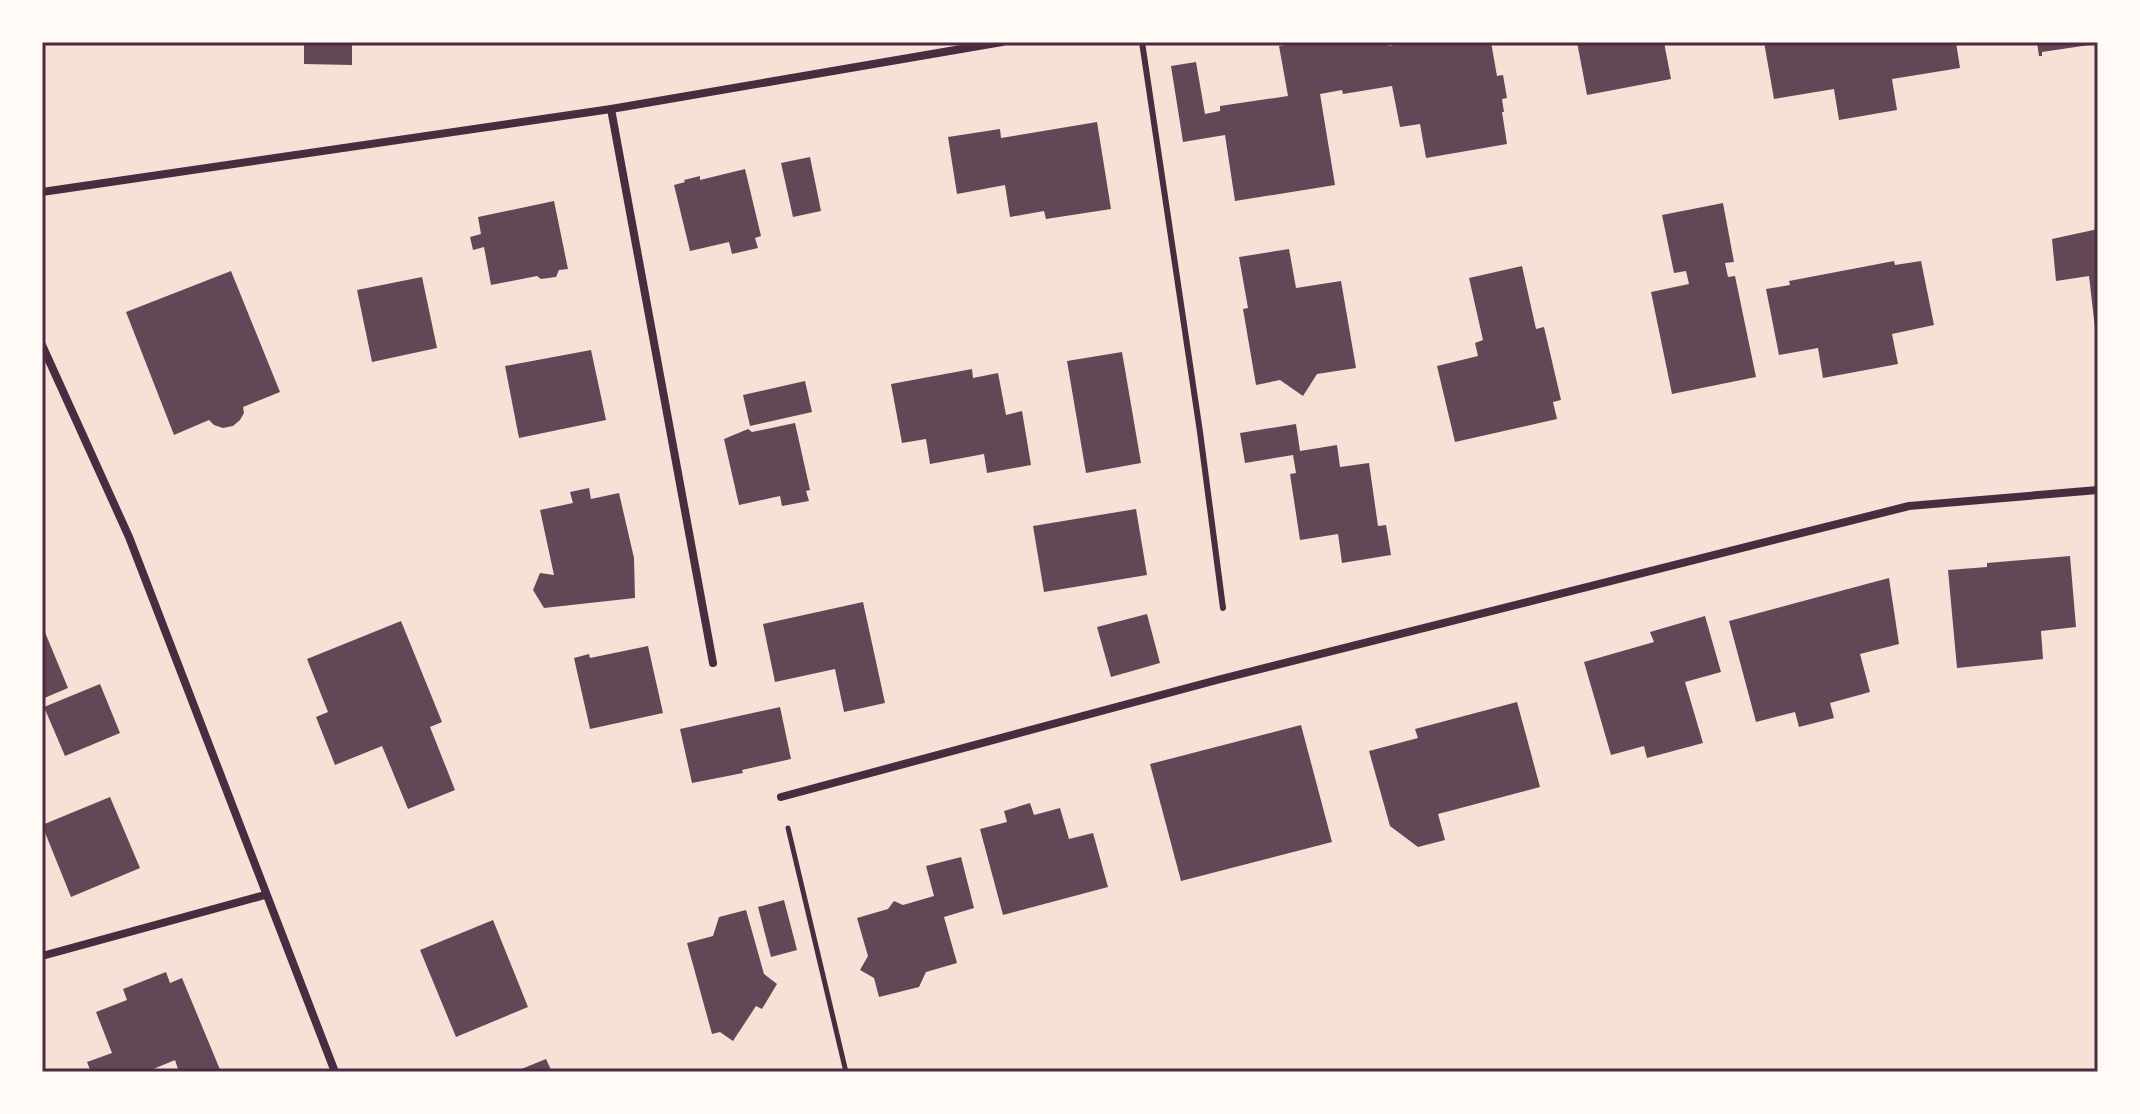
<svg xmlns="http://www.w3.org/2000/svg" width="2140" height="1114" viewBox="0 0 2140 1114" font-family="Cabin,sans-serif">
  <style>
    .building { fill: #644757 }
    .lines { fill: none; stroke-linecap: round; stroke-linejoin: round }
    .path { stroke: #4a2c40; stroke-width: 5 }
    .service { stroke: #4a2c40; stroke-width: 6 }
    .minor { stroke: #4a2c40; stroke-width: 8 }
    .neatline { fill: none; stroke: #4a2c40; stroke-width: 3 }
  </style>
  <rect width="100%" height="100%" fill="#f7e1d7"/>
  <g class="building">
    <polygon points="304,42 352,42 352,65 304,64"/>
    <polygon points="1303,42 1388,42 1389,46 1410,42 1491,42 1497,76 1503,75 1507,98 1502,99 1504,112 1502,112 1507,144 1426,158 1420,124 1400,127 1392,86 1343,94 1342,90 1320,94 1335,185 1235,201 1225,135 1183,142 1171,66 1196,62 1205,114 1220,111 1220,106 1288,96 1279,46"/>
    <polygon points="1577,42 1664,42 1671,79 1587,95"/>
    <polygon points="1764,42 1956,42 1960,68 1892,79 1897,110 1839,120 1834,89 1774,99"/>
    <polygon points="2037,42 2096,42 2096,44 2042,52 2042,56 2039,56"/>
    <polygon points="1097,122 1111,209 1046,219 1044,211 1010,217 1005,185 957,194 948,137 1000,129 1001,138"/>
    <polygon points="810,157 821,211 793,217 781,163"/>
    <polygon points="745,169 761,236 755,238 758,248 732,254 729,242 690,251 674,185 685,182 684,180 700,176 700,180"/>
    <polygon points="554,201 568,269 559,270 556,277 541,279 537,276 491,285 484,247 473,250 470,237 481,234 478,217"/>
    <polygon points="1723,203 1734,262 1725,263 1728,277 1735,276 1756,377 1672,394 1651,292 1689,284 1686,271 1674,273 1662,215"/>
    <polygon points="2098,229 2098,337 2096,337 2089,276 2056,281 2052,239"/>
    <polygon points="1289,249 1296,288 1341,281 1356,368 1317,374 1303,396 1280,380 1256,385 1243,309 1248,308 1239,257"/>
    <polygon points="1894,261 1895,265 1921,261 1934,325 1892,334 1898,364 1823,378 1818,348 1779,355 1766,289 1790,285 1789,281"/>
    <polygon points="1522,266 1536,329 1544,327 1561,400 1553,402 1557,419 1455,442 1437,366 1478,356 1475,343 1483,340 1469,278"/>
    <polygon points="231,271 280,392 243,407 244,413 240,420 233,426 223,428 214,425 209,420 174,435 126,312"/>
    <polygon points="422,277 437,348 372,362 357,290"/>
    <polygon points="591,350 606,420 519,438 505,366"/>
    <polygon points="1122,352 1141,463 1086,473 1067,361"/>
    <polygon points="972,369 973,378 998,373 1006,415 1022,411 1031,465 987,473 984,454 930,464 926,439 902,443 891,384"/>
    <polygon points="805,381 812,412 750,426 743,395"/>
    <polygon points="795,423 810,490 806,491 809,501 782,506 780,496 739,505 724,439 748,429 752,432"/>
    <polygon points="1296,424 1300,451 1337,445 1340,467 1369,463 1378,526 1386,525 1391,555 1342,563 1338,534 1300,540 1290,474 1296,473 1293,455 1245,463 1240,433"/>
    <polygon points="589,488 591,499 619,493 634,558 635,598 544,608 533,590 540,573 554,575 540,510 573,503 570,492"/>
    <polygon points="1136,509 1147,575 1044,592 1033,526"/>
    <polygon points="2070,556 2076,627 2041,631 2043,659 1957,668 1948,570 1987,567 1987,563"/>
    <polygon points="1889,578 1899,644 1860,654 1870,692 1830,703 1834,718 1799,727 1795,712 1756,722 1729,621"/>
    <polygon points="863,602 885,703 844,712 835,669 775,682 763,624"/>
    <polygon points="1147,614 1160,663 1111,677 1097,627"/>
    <polygon points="1705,616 1721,672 1685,682 1703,743 1647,758 1644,746 1611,755 1584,662 1654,642 1650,632"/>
    <polygon points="401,621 442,722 430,727 455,790 408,809 382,746 335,765 316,717 328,712 307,659"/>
    <polygon points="42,625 68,688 42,699"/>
    <polygon points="648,646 663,713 590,729 574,658 589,654 590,658"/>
    <polygon points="100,684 120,733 65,756 44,707"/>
    <polygon points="1517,702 1540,787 1438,814 1445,840 1418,847 1390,826 1369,751 1418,738 1415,729"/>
    <polygon points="780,707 791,759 742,770 743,773 692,783 680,729"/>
    <polygon points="1301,725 1332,842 1181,881 1150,764"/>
    <polygon points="110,797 140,868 71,897 42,825"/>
    <polygon points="1030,803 1034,815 1060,808 1069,839 1093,833 1108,887 1003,915 980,829 1007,822 1004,811"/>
    <polygon points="961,857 974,908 944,917 957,963 926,972 919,987 879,997 874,978 860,970 868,956 857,918 888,909 894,901 903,905 934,896 926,866"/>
    <polygon points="784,900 797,950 771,957 758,907"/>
    <polygon points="746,910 764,974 777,984 762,1009 756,1006 733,1041 720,1032 712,1034 687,943 713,936 719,917"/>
    <polygon points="493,920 528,1007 456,1037 420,950"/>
    <polygon points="166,972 170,983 182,978 221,1072 179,1072 175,1060 146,1072 91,1072 87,1062 112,1053 96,1012 127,1000 123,989"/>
    <polygon points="546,1059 552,1072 514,1072"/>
  </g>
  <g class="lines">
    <polyline class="path" points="788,828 846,1072"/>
    <polyline class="service" points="1142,42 1200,432 1223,608"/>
    <g class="minor">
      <polyline points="611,109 713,663"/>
      <polyline points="42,192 611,109 1002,42"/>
      <polyline points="42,345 129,537 335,1072"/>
      <polyline points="781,797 1217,680 1909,506 2098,490"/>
      <polyline points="42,956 265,895"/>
    </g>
  </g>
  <rect width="2140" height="1114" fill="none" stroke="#fffaf5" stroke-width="88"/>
  <rect x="44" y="44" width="2052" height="1026" class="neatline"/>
</svg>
